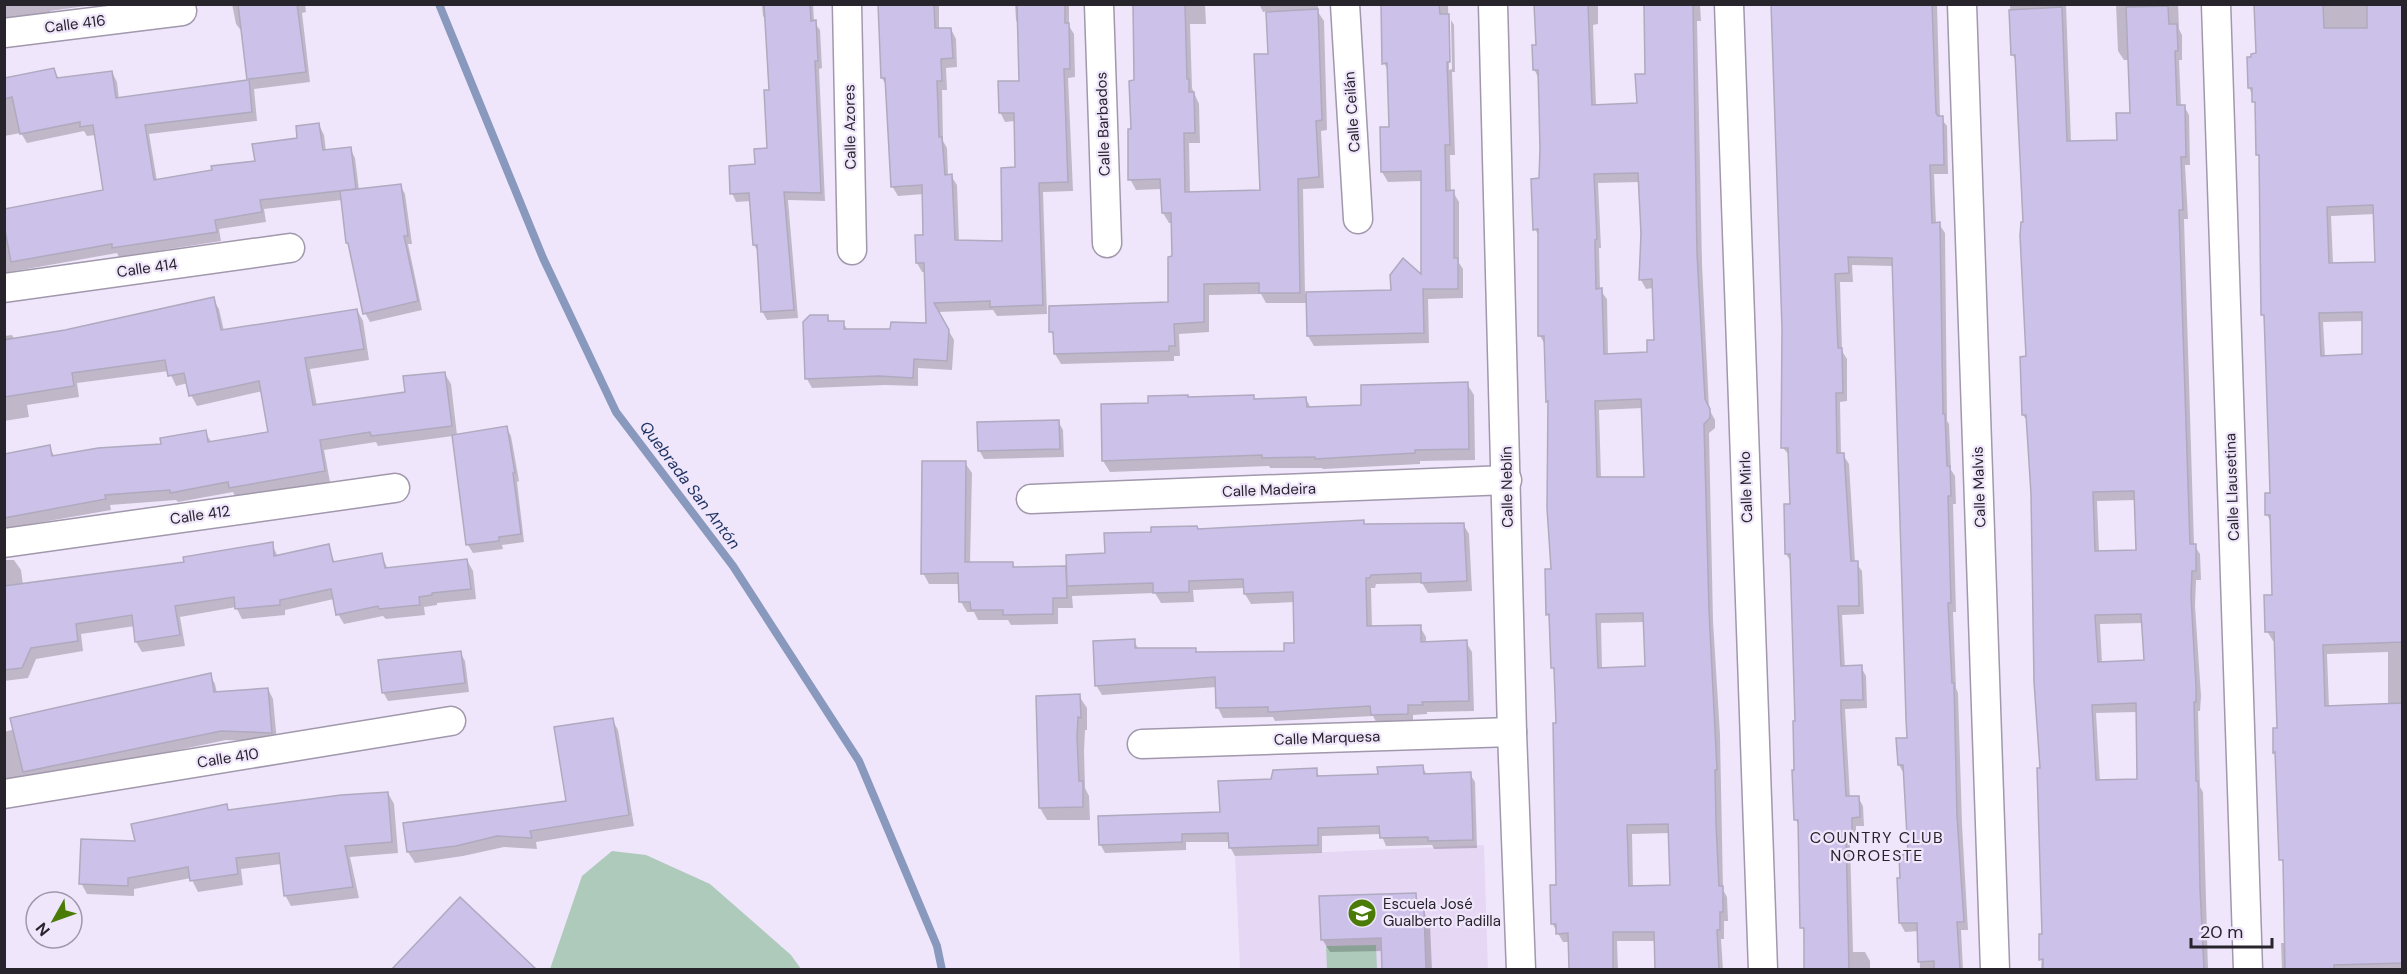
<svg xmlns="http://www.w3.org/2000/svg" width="2407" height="974" viewBox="0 0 2407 974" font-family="'DM Sans',sans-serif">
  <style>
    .built { fill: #e6d8f5 }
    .green { fill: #adcabb }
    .shadow { fill: #0003; fill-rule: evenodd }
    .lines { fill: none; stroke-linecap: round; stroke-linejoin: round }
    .stream { stroke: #8899bd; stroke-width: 8 }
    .building { fill: #ccc1e9; stroke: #afaabf; stroke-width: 1.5; fill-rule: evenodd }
    .minor-casing { stroke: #a198ac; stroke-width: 31 }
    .minor { stroke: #fff; stroke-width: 28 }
    .labels { text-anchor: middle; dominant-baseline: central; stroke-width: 4.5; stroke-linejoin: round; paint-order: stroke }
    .street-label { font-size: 15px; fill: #28242c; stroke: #f0e6fc }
    .poi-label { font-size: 15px; fill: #28242c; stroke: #f0e6fc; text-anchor: start }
    .water-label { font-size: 16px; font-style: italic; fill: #213564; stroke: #f0e6fc }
    .neighbourhood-label { font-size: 16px; letter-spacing: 1.5px; fill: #28242c; stroke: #f0e6fc }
  </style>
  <rect width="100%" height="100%" fill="#f0e6fc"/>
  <polygon class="built" points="1484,845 1488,969 1240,969 1235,856"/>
  <g class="green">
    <polygon points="612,851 646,855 710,884 791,955 801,969 550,969 582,876"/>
    <polygon points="1376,945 1377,969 1327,969 1326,946"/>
  </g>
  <g class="shadow">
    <polygon points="4,4 99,4 50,11 51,21 11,25 4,17"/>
    <polygon points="232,4 305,4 306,12 302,13 310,82 254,89 257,121 149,134 157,181 256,162 299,139 319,125 324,135 326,151 350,148 355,158 359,190 400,185 405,194 412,244 408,244 422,310 370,322 365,313 351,248 347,243 342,200 264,209 266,222 219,229 221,241 119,257 117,253 4,273 4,211 105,191 96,135 87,136 84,131 27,143 21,133 4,136 4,78 53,69 59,79 112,72 117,82 119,99 249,81 243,33 236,24"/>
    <polygon points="762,4 813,4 814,22 820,30 822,68 819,69 825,201 788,200 798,318 767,320 762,311 759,253 754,245 751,201 736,202 732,193 768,150 770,91 767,22 763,16"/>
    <polygon points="880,4 939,4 939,30 951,29 956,39 957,67 946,68 947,90 942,90 943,141 947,148 948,176 951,176 957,185 959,242 1004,243 1017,169 1015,121 1005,122 1000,112 1020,82 1019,26 1016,20 1015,4 1069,4 1069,26 1074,34 1075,77 1068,78 1073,191 1043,192 1047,314 997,316 993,310 938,312 954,340 952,370 918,368 918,386 885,385 812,388 807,379 805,323 827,316 831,323 843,323 848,330 892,330 928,325 926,272 922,272 917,263 925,236 924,194 898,196 892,186 887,87 882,78"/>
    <polygon points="1134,4 1205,4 1206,24 1190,24 1192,88 1199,104 1200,143 1189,143 1190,193 1261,191 1269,55 1268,11 1263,12 1259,4 1318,4 1318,12 1324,21 1327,130 1321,131 1324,188 1303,189 1305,294 1392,292 1423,277 1422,181 1388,182 1382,172 1390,128 1389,72 1384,63 1383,4 1448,4 1449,70 1452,69 1451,20 1454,25 1455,72 1452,72 1455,155 1450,155 1451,192 1453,192 1459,202 1459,263 1463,269 1463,298 1428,299 1429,343 1314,346 1308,336 1307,303 1266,303 1261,294 1209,295 1209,332 1179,334 1180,356 1174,356 1174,361 1061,364 1055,354 1055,338 1051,331 1169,303 1174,258 1172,223 1169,223 1163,213 1162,189 1136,190 1130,179 1136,82"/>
    <path d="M1536 4H1598V24L1593 25 1596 106 1638 104 1647 76 1645 4H1700L1701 21H1697L1702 264 1709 409 1715 420V428L1709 433 1713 621 1720 735 1723 890 1727 897 1728 921H1724V939H1721L1723 970H1657L1656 941H1617L1618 970H1570L1569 942H1563L1552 923 1558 887 1557 724 1551 621 1547 614 1553 571 1549 404 1546 346 1540 336V238L1535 229 1541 180 1539 79 1534 69 1537 46ZM1640 182 1641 280 1646 289 1653 288 1655 342 1649 353 1608 356 1607 299 1600 290 1599 248H1601L1598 183ZM1643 408 1645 478H1601L1599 410ZM1645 622 1647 668 1602 669 1601 623ZM1670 833 1672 887H1633L1632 834Z"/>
    <polygon points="1772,4 1937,4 1940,117 1947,126 1948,174 1934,174 1936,224 1939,224 1945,233 1947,421 1949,424 1951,470 1955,476 1956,504 1953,504 1956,612 1953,612 1956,688 1958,693 1962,825 1968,930 1961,930 1963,970 1920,970 1919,931 1905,932 1900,923 1901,880 1910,856 1904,774 1899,765 1908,739 1894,266 1852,265 1853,282 1840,282 1842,351 1847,359 1847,401 1840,402 1841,455 1843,455 1849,464 1855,562 1862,571 1864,614 1842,615 1845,668 1861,667 1866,676 1867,708 1845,709 1850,798 1858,797 1863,806 1864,826 1856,826 1856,843 1850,843 1853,952 1865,952 1870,961 1870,970 1805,970 1799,826 1796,820 1797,722 1791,562 1786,554 1792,505 1790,456 1783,448 1784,328"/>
    <path d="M2066 4 2071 142H2118L2131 114 2129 60H2124L2118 51 2116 4H2178L2179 29 2182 35V60H2179L2181 106H2184L2189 115 2190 165H2185L2188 219H2184L2194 545 2200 554 2201 580H2196L2195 606 2201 696 2200 711H2198L2200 787 2203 792 2208 970H2041L2043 935 2041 769 2036 681 2032 555H2034L2028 422 2023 415 2027 358 2025 223 2017 62 2012 54 2010 5ZM2136 500 2137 552H2099L2097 501ZM2143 623 2145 662 2102 663 2100 624ZM2137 712 2139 780 2100 782 2096 713Z"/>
    <path d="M2256 4H2402V970H2282L2281 943H2286L2285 867 2281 859 2275 752 2278 730 2276 641H2273L2267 631 2274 596 2272 524 2267 515 2271 495 2266 320 2262 314 2261 159 2258 154 2257 108 2249 87 2258 55ZM2375 214 2376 263 2333 264 2331 216ZM2363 321 2364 356 2325 357 2323 322ZM2388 652V705L2329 707 2327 654Z"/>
    <polygon points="213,299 219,309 224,331 357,310 363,321 369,360 310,369 317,406 407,393 445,374 451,384 457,435 506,427 511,436 519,481 517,482 524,542 502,545 503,549 473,553 468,545 453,436 378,446 376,442 324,450 330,482 236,498 233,492 178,502 176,500 110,505 111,510 14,527 4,539 4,455 49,447 55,457 163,446 205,432 212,443 270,433 263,391 197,406 191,395 188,383 176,386 169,371 77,383 79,397 27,405 29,417 4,421 4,336 12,335 15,340 66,332"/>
    <polygon points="1467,384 1474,395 1475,460 1420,461 1420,464 1323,469 1322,468 1270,468 1269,466 1110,472 1103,461 1149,404 1188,398 1253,397 1255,400 1306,399 1311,408 1363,406"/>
    <polygon points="1058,421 1063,430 1064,457 984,459 979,450"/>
    <polygon points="965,463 972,473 970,564 1013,564 1015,569 1065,567 1068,572 1107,555 1198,530 1363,522 1365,526 1463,524 1469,534 1472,591 1428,593 1422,583 1376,584 1375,588 1371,588 1372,628 1420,627 1426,637 1426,643 1466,642 1472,652 1474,711 1427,712 1427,714 1413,715 1413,724 1378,725 1373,716 1275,721 1273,717 1223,718 1218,708 1217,687 1102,695 1096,685 1134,641 1139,650 1195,650 1197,654 1285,652 1296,644 1295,602 1251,604 1245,594 1245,588 1193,590 1194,602 1161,603 1155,593 1072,596 1073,608 1058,608 1058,624 1011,625 1008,620 978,620 974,612 967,612 961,602 960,584 929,584 923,573"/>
    <polygon points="272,544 278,557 328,546 335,563 381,555 388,569 467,560 473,571 476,599 437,603 437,605 424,607 425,615 386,619 383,616 344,624 338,614 334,599 285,610 285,615 242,619 236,607 180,617 185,646 142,652 136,642 135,626 81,634 83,651 36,659 28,678 4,681 4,560 14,560 21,570 23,585 186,563"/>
    <polygon points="460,652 465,661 469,692 388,701 383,692"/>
    <polygon points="210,675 215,684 217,693 268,689 273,699 277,742 226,740 30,781 27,776 4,779 4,732"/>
    <polygon points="1079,696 1087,708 1087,730 1085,730 1084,751 1085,788 1089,796 1090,820 1047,820 1040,808"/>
    <polygon points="612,719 618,730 634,826 536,842 537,849 504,847 463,856 415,863 408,852 568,803"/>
    <polygon points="1422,767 1428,776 1470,774 1475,782 1477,848 1434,849 1432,845 1386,846 1381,834 1322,836 1322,853 1235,856 1230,847 1230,842 1186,842 1186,850 1105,853 1100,844 1221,814 1272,781 1316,770 1320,778 1379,776"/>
    <polygon points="388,793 394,804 398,853 350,857 359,898 291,906 285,895 281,864 241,869 243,885 198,892 191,878 134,889 134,896 87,894 81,883 137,843 226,805 229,811"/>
    <polygon points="1415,895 1430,924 1432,970 1383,970 1383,951 1330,952 1322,939"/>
    <polygon points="460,900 528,963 531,970 395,970"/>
  </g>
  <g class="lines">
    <polyline class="stream" points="439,4 543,258 616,412 733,566 859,761 937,946 942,970"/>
  </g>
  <g class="building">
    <polygon points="238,4 297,4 306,72 249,79 252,112 145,125 154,180 212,170 211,166 255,161 252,144 297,138 296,126 319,123 323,150 351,147 356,189 260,200 262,212 215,220 217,232 112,248 112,244 11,262 4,225 4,209 103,190 93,125 80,127 80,122 20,134 12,97 4,99 4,78 54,68 57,78 112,71 116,98 247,80"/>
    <polygon points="764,4 810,4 811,21 816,20 818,61 815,61 821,193 784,192 794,310 761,312 757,245 753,245 749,193 730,194 729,166 755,164 754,149 767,148 764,90 769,90"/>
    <polygon points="878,4 934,4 935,28 951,28 953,58 941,59 942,81 937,81 939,137 942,137 945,175 952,174 955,240 1002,241 1001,168 1015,167 1014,113 999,113 998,81 1019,81 1017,4 1065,4 1065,23 1069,23 1070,69 1064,69 1068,182 1039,183 1043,305 990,307 990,301 934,303 949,330 947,361 914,359 913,378 879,376 805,379 803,322 810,315 828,315 828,321 844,321 844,329 890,329 891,322 926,323 924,263 916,263 915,235 923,235 922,185 891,187 885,78 881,78"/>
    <polygon points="1133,4 1185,4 1187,79 1189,79 1189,92 1194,92 1195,133 1184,133 1185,192 1260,190 1254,54 1268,54 1266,12 1318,9 1322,120 1316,121 1319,177 1298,179 1300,293 1259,293 1259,283 1204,284 1204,322 1174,324 1175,346 1169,346 1169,351 1054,354 1053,332 1049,332 1049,306 1168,302 1168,257 1172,256 1171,213 1162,213 1160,179 1128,180 1128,129 1131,129 1129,81 1134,80"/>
    <polygon points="1381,4 1439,4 1440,14 1449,14 1450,62 1447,62 1450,145 1445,145 1446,191 1454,190 1454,258 1458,258 1458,289 1423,289 1424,333 1307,336 1306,292 1391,290 1390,275 1403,258 1421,274 1421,171 1381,172 1380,127 1389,127 1387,63 1382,64"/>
    <path d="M1534 4H1588L1592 105 1637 103 1635 74H1645L1644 4H1693L1697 254 1705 399 1710 409V418L1704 424 1709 610 1717 770H1715L1716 823 1719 886H1723V912H1720V930H1717L1719 969H1655L1654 932H1613V969H1569L1568 933 1556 934V924H1551L1550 885H1556L1553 723H1556L1554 668H1551L1549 614 1546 615 1545 569H1551L1547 508 1548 401 1546 402 1544 336H1538V229L1533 230 1531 179 1539 178 1540 149 1538 70H1533L1532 45H1536ZM1638 173 1641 234 1639 280 1652 279 1654 340H1647V352L1604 354 1602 288 1596 289 1595 240 1597 239 1594 174ZM1641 399 1644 477H1597L1595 401ZM1643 613 1645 666 1598 668 1596 614ZM1668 824 1670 885 1629 886 1627 825Z"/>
    <polygon points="1771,4 1932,4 1936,113 1938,116 1943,116 1944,165 1930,165 1932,223 1940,222 1943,414 1945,414 1947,466 1950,466 1951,496 1948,496 1951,603 1948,603 1952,683 1954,683 1957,815 1964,922 1957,922 1960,969 1934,969 1934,961 1918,962 1917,923 1899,923 1897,878 1900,878 1899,855 1908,854 1903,765 1898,765 1896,738 1907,738 1906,719 1892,258 1848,257 1849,273 1835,274 1838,348 1842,348 1843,393 1836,393 1837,453 1844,453 1851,561 1858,561 1859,606 1838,606 1841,666 1862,665 1863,700 1841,700 1841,713 1846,796 1859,796 1860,817 1852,818 1852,834 1846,834 1849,969 1804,969 1804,928 1800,928 1798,820 1794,820 1792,770 1794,770 1793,721 1795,721 1790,554 1785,554 1784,504 1790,504 1788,448 1781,448 1782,328"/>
    <path d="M2254 4H2323L2324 28H2367V4H2403V642L2323 645 2325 706 2403 703V963L2334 965V969H2285L2283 860H2279L2275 752 2273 753V728H2277L2274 632H2265L2264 595H2272L2270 515H2265V493H2270L2269 460 2264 315H2261L2259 155H2256L2255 102H2252V88H2248L2247 57H2251V54L2256 53ZM2373 205 2375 262 2329 263 2327 207ZM2362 312V354L2321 356 2319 313Z"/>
    <path d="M2168 6 2169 24H2177L2178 51H2175L2177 105H2185L2186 157H2181L2183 210H2179L2190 544H2196V571H2192L2191 596 2196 686V702H2194L2196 781H2198L2200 888 2204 969H2043V959L2039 960V934H2042L2037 768H2040L2034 682 2031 494 2026 415H2022L2020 357 2026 356 2020 236 2021 222H2023L2015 55H2011L2009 10 2062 7 2067 141 2117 140 2116 113H2130L2126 7ZM2134 491 2136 550 2095 551 2093 492ZM2141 614 2144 660 2098 662 2095 615ZM2136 703 2137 779 2096 780 2092 705Z"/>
    <polygon points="401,184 408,236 404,236 418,301 363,314 348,243 346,243 340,191"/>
    <polygon points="214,297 221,330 357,309 364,349 305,358 313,405 405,392 403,376 445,372 452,426 371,436 370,432 320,440 325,471 229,488 228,482 170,493 170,490 105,495 106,499 4,518 4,454 50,445 52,456 98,448 161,444 160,438 206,430 208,442 268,432 259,381 189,396 184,373 168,376 165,360 72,373 74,386 4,397 4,340 65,330"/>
    <polygon points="1468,382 1469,449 1415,450 1415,453 1315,459 1315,457 1262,458 1262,455 1102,461 1101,404 1148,403 1148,396 1188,395 1188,397 1254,395 1254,399 1306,397 1307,407 1361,405 1361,385"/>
    <polygon points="1059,420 1060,449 978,451 977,422"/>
    <polygon points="507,426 515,473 513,473 521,534 499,537 499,541 466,545 452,435"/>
    <polygon points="922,461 966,461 965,562 1013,562 1013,567 1066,566 1067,598 1053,598 1053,614 1003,615 1003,610 971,610 970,602 959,602 958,573 921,574"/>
    <polygon points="1364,520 1364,524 1464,523 1467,581 1421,583 1421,573 1371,575 1370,578 1366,578 1367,626 1421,625 1421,642 1467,640 1469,701 1422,702 1423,705 1408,705 1408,714 1371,715 1370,706 1268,712 1268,707 1216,708 1215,677 1095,686 1093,641 1135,639 1135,648 1196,648 1196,652 1284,651 1284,643 1294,643 1293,592 1244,594 1243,579 1189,581 1189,592 1153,593 1153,583 1067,586 1066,555 1105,553 1104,533 1151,532 1151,527 1197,526 1198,529"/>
    <polygon points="273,542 274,556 329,544 333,562 382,553 385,568 467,559 471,589 432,593 432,595 419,597 420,605 379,609 378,606 336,615 331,589 280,600 280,605 235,609 234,597 175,606 180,635 135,642 132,615 76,624 78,641 31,648 22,668 4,670 4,586 184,562 183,557"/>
    <polygon points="461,651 465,683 382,693 378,660"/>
    <polygon points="211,673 214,692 268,688 272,733 221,731 23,772 10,718"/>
    <polygon points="1080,694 1081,718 1078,717 1077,737 1079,781 1083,781 1083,807 1039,808 1036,696"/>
    <polygon points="613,718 629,815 530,831 532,838 497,836 456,846 407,852 403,823 566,801 554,727"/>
    <polygon points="1423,765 1424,774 1471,772 1473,840 1428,841 1428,837 1380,838 1379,826 1318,828 1318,845 1229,848 1228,833 1182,834 1182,842 1099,845 1098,816 1220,812 1218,781 1271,779 1273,770 1317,768 1317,776 1378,774 1377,767"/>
    <polygon points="388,792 392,842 345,846 353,887 284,896 279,853 236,858 238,874 190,881 188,867 128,878 128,886 79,884 81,839 135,841 131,824 227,804 228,810 341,795"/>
    <polygon points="1416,893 1417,910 1424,910 1426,969 1382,969 1381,938 1321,940 1319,896"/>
    <polygon points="460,897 536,969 392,969"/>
  </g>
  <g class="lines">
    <g class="minor-casing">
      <g id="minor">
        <polyline points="847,4 852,250"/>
        <polyline points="1099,4 1107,243"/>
        <polyline points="1345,4 1358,219"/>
        <polyline points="1493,4 1512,732 1521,970"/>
        <polyline points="1729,4 1763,970"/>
        <polyline points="1962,4 1995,970"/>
        <polyline points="2216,4 2248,970"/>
        <polyline points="4,33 182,11"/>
        <polyline points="4,288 290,248"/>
        <polyline points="1031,499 1507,480"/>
        <polyline points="4,543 395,488"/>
        <polyline points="1142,744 1512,732"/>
        <polyline points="4,794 451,721"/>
      </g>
    </g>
    <use href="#minor" class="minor"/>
  </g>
  <defs>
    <g id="school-disc" transform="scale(1.5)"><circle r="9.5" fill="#4a7b06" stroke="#f0e6fc"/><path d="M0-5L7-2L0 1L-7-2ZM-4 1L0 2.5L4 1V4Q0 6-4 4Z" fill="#fff"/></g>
  </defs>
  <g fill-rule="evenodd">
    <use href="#school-disc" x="1362" y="913"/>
  </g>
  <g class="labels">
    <g class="street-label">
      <text transform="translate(75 24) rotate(-7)">Calle 416</text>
      <text transform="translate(1352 112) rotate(-94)">Calle Ceilán</text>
      <text transform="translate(1103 124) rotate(-92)">Calle Barbados</text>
      <text transform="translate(850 127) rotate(-91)">Calle Azores</text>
      <text transform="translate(147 268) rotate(-8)">Calle 414</text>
      <text transform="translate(1507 487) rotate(-91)">Calle Neblín</text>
      <text transform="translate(1746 487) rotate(-92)">Calle Mirlo</text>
      <text transform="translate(1979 487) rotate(-92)">Calle Malvis</text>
      <text transform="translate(2232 487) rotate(-92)">Calle Llausetina</text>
      <text transform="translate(1269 490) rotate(-2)">Calle Madeira</text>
      <text transform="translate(200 515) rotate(-8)">Calle 412</text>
      <text transform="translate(1327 738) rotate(-2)">Calle Marquesa</text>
      <text transform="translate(228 758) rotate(-9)">Calle 410</text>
    </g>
    <g class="poi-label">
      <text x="1383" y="904">Escuela José<tspan x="1383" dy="17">Gualberto Padilla</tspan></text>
    </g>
    <g class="water-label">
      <text transform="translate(690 485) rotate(53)">Quebrada San Antón</text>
    </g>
    <g class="neighbourhood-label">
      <text x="1877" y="837">COUNTRY CLUB<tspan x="1877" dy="18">NOROESTE</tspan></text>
    </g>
  </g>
  <rect width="2407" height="974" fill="none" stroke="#28242c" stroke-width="12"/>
  <g transform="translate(54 920) rotate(230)"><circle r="28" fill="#f0e6fc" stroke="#a098a9" stroke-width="1.5"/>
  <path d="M0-4.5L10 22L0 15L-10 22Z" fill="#4a7b06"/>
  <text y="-9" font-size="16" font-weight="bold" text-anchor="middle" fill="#28242c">N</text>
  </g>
  <path d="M2191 938v9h81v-9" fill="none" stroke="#28242c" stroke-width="3"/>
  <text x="2200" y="938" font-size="18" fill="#28242c" stroke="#f0e6fc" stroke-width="4.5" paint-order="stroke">20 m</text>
</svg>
